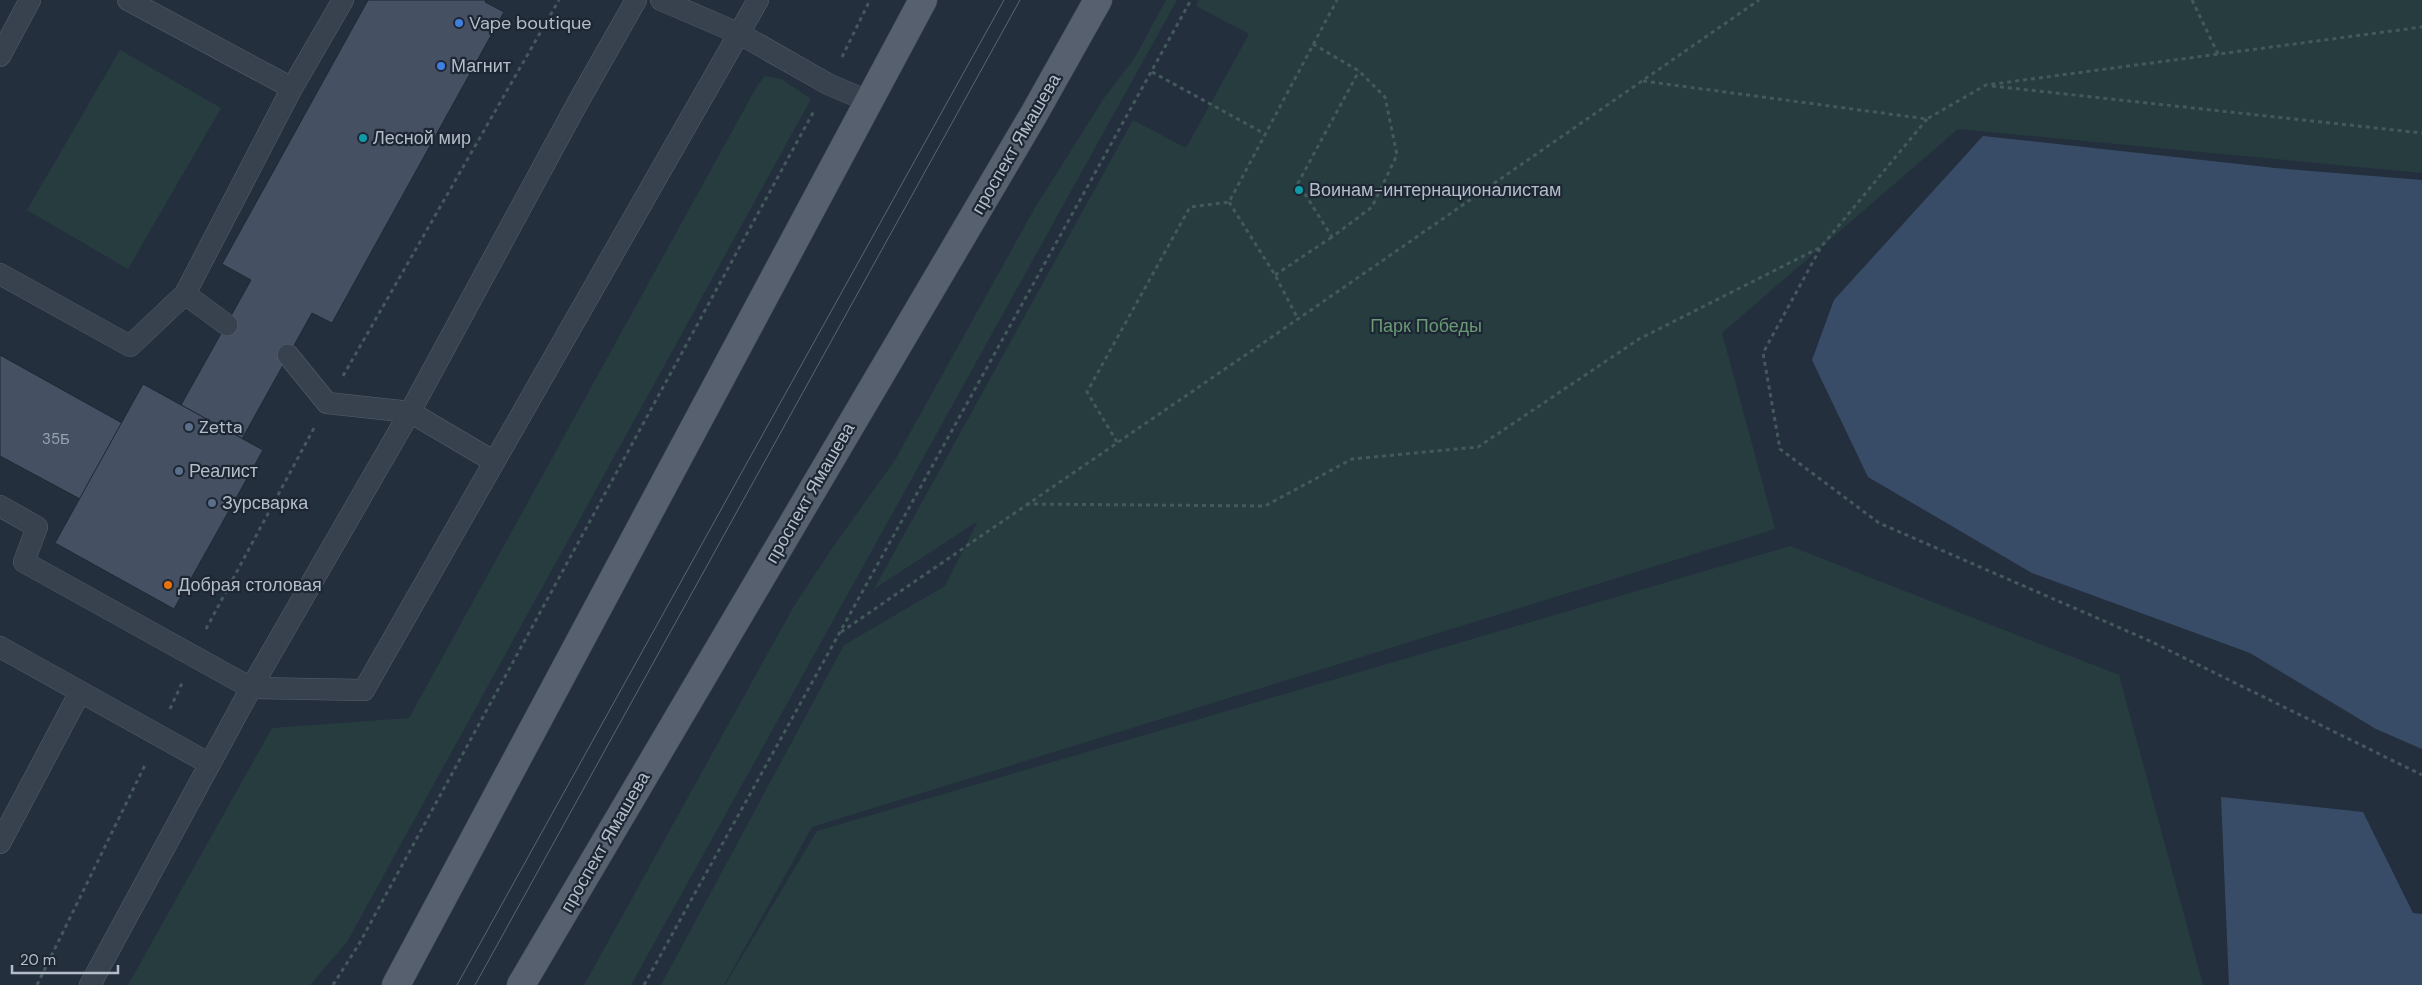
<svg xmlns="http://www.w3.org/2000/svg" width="2422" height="985" viewBox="0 0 2422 985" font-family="'DM Sans',sans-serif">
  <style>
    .green { fill: #263c3f }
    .water { fill: #394c67 }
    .building { fill: #455162; stroke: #1f2835 }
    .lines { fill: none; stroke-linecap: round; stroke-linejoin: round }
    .service-casing { stroke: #565f6c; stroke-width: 22 }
    .primary-casing { stroke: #414a57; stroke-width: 29 }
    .path { stroke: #44595c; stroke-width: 3; stroke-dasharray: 4 4; stroke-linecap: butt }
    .service { stroke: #38414e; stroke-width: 21 }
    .primary { stroke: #56606e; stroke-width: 28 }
    .tram { stroke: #5a6575; stroke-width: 1 }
    .shop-dot { fill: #3f7fe0; stroke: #1d2633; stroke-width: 2 }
    .culture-dot { fill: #0f9aa8; stroke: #1d2633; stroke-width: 2 }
    .service-dot { fill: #5c6f8a; stroke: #1d2633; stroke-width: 2 }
    .food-dot { fill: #e8710a; stroke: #1d2633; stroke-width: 2 }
    .labels { text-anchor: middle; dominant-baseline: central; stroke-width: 4.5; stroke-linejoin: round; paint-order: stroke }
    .number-label { font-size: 15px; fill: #98a1af }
    .poi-label { font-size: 18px; fill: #b4bcc9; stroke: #1d2633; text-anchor: start }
    .street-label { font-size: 18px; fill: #b4bcc9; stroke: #1d2633 }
    .park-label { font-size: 18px; fill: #6b9a76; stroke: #1d2633 }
  </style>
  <rect width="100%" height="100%" fill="#242f3e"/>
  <g class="green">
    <polygon points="1166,0 1177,0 631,985 584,985 794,606 835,544 895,460 1036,206 1104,98 1134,59"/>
    <polygon points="1199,0 2422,0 2422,173 1958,129 1722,333 1775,529 812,827 724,985 661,985 844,645 945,586 982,513 978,521 874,589 1133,120 1186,148 1249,34 1196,6"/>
    <polygon points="120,50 221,108 128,269 27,210"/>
    <polygon points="765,76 781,79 811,99 347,942 310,985 128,985 272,728 409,718 757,86"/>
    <polygon points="1790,546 2119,675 2203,985 725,985 817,831"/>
  </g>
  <g class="water">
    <polygon points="1983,136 2275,168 2422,180 2422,749 2376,729 2250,653 2032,573 1868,477 1812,360 1834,300"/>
    <polygon points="2221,797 2363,812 2413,913 2422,914 2422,985 2229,985"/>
  </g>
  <g class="building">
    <polygon points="368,0 486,0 485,2 504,12 332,323 312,313 242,439 181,405 251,280 222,264"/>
    <polygon points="0,355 122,423 80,499 0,456"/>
    <polygon points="143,384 263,450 174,609 55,543"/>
  </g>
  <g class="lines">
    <g class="service-casing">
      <g id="service">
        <polyline points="128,0 292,88 343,0"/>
        <polyline points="661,0 740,34 828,84 870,102"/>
        <polyline points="0,56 30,0"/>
        <polyline points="0,274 130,346 185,294 292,88"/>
        <polyline points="185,294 227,325"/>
        <polyline points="288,355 327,403 410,412 493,461"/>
        <polyline points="0,506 37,527 24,562 251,688 364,690 758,0"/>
        <polyline points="0,647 210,764"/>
        <polyline points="0,843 80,692"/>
        <polyline points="90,985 251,688 410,412 577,104 636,0"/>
      </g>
    </g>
    <g class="primary-casing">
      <g id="primary">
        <polyline points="396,985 923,0"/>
        <polyline points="521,985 1034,114 1098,0"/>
      </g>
    </g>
    <g class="path">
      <polyline points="2192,0 2218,54"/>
      <polyline points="1313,44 1359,71 1385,97 1397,155 1372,207 1332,237 1298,183 1359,71"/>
      <polyline points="842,57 870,0"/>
      <polyline points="1152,72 1265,134"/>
      <polyline points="1643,81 1927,119 1986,85 2422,27"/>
      <polyline points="1992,86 2422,133"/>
      <polyline points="1927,119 1821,247 1763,353 1780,449 1879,523 2150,641 2422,775"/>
      <polyline points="1229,202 1275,275 1298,319"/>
      <polyline points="1275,275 1332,237"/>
      <polyline points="343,376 559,0"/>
      <polyline points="1117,442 1087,392 1190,207 1229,202 1337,0"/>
      <polyline points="1026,504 1265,506 1352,459 1478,447 1639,339 1821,247"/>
      <polyline points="206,629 314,428"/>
      <polyline points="841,632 1298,319 1759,0"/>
      <polyline points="170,709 182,683"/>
      <polyline points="37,985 146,763"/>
      <polyline points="333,985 359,944 815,109"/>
      <polyline points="644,985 1191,0"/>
    </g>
    <use href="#service" class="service"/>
    <use href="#primary" class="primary"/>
    <g class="tram">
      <polyline points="457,985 1004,0"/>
      <polyline points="475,985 1020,0"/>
    </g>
  </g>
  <g class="shop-dot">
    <circle cx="459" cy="23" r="5"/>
    <circle cx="441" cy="66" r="5"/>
  </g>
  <g class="culture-dot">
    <circle cx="363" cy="138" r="5"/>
    <circle cx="1299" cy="190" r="5"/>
  </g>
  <g class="service-dot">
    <circle cx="189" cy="427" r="5"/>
    <circle cx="179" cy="471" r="5"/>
    <circle cx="212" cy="503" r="5"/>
  </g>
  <circle class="food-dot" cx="168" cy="585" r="5"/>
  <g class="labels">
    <g class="number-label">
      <text x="56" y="439">35Б</text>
    </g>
    <g class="poi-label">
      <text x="469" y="23">Vape boutique</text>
      <text x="451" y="66">Магнит</text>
      <text x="373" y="138">Лесной мир</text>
      <text x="1309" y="190">Воинам-интернационалистам</text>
      <text x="199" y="427">Zetta</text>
      <text x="189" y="471">Реалист</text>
      <text x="222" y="503">Зурсварка</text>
      <text x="178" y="585">Добрая столовая</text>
    </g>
    <g class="street-label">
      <text transform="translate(1016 144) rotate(-60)">проспект Ямашева</text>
      <text transform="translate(810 493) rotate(-60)">проспект Ямашева</text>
      <text transform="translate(605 842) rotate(-60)">проспект Ямашева</text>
    </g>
    <g class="park-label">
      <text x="1426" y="326">Парк Победы</text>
    </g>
  </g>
  <path d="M12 965v8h106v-8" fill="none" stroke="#b4bcc9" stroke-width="2.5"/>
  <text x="20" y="965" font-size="15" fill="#b4bcc9" stroke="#1d2633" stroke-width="4" paint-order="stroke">20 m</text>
</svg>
